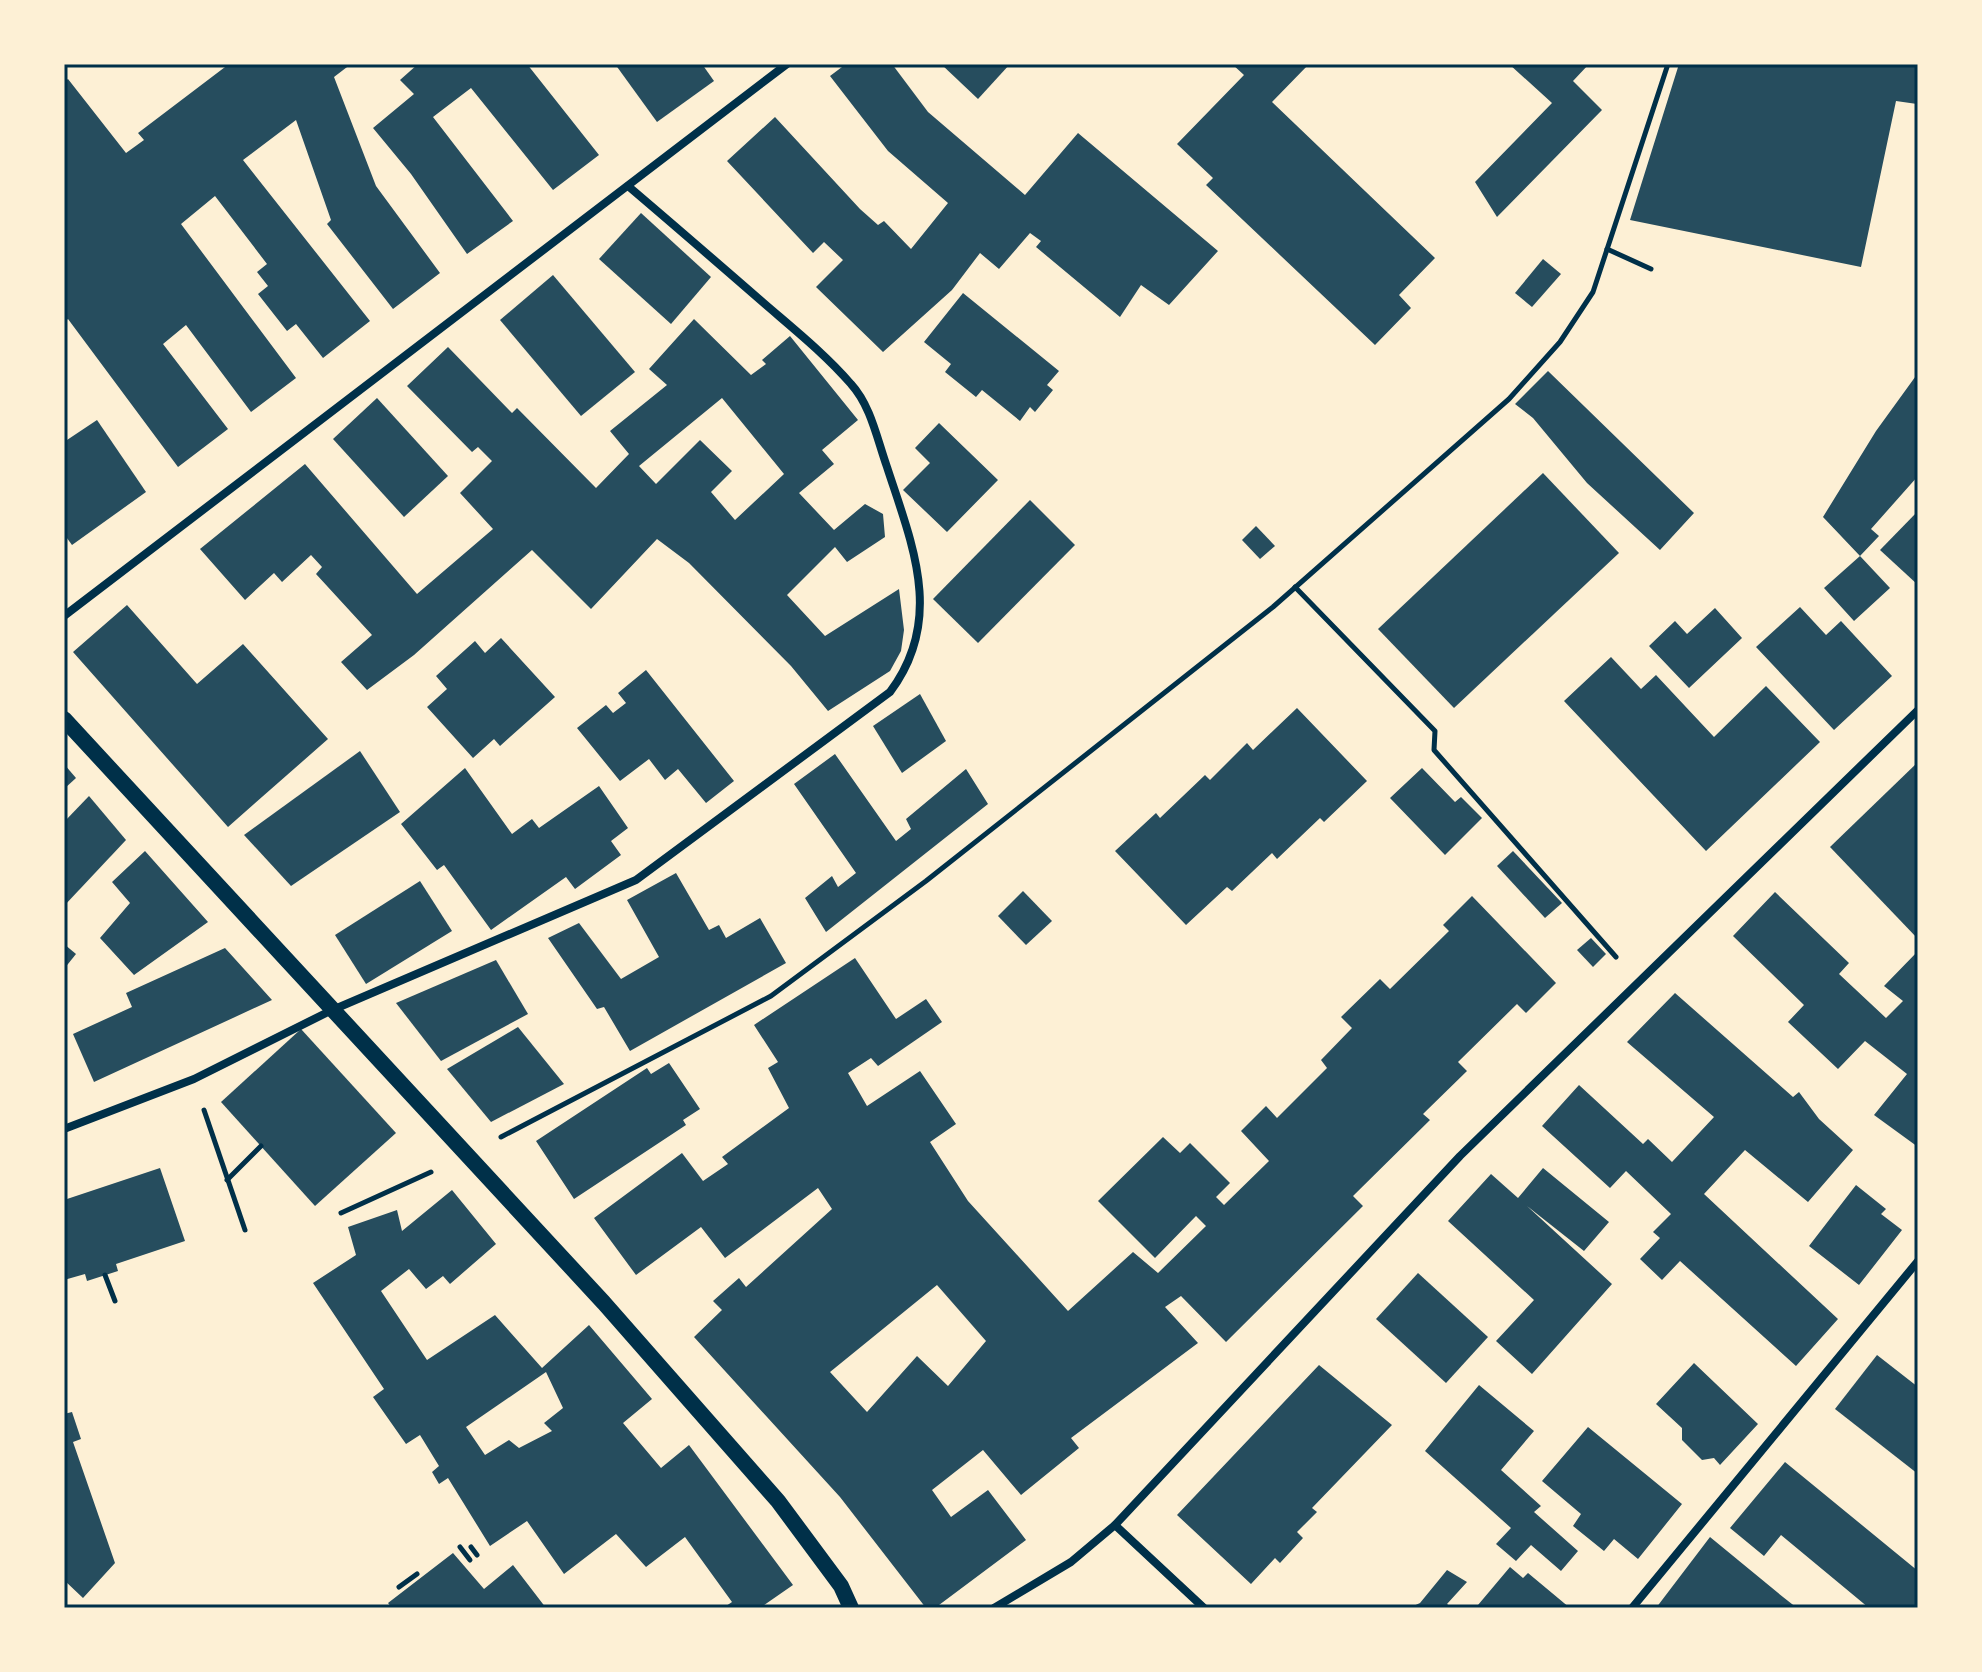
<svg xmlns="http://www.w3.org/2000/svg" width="1982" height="1672" viewBox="0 0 1982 1672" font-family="Quicksand,sans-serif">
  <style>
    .building { fill: #264d5e; fill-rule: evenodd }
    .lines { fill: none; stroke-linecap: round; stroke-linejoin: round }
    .path { stroke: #003049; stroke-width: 5 }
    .minor { stroke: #003049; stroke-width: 8 }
    .secondary { stroke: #003049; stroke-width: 16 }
    .neatline { fill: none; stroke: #003049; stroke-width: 3 }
  </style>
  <rect width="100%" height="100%" fill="#fdf0d5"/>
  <g class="building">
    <polygon points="229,64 351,64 334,77 376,186 440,273 393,309 327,224 331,220 296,120 243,160 370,321 323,358 296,324 287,331 258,294 268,286 257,272 267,264 215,196 181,224 296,378 251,412 186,325 163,344 228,429 178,467 68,319 64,322 64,82 68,79 126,153 144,140 138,133"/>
    <polygon points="418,64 527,64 599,155 553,190 471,88 433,117 513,221 467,254 411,174 373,128 414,94 400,80"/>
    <polygon points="615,64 702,64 714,81 657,122"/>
    <polygon points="846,64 892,64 928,112 1025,195 1078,133 1218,251 1169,305 1141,285 1120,317 1036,247 1041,241 1030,233 999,269 980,253 952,290 883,352 816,287 843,260 824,242 813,253 727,161 775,117 860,209 878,225 884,221 911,249 948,203 888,151 830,76"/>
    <polygon points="941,64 1010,64 978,99"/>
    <polygon points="1232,64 1309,64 1272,102 1435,258 1399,295 1411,308 1375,345 1206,185 1213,178 1177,144 1244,75"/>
    <polygon points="1509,64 1589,64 1573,81 1602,110 1497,217 1475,182 1552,103"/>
    <polygon points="1679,64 1918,64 1917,104 1896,101 1861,267 1630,220"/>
    <polygon points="641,213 711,277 671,324 599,259"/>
    <polygon points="1543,259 1561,274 1532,307 1515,293"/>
    <polygon points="553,275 635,372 581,416 500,320"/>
    <polygon points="963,293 1059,371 1047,385 1053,390 1035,412 1030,407 1020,421 982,390 976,397 945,372 951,364 924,342"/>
    <path d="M694 319 751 375 766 364 762 360 790 336 858 420 822 450 834 464 799 493 834 530 865 504 883 514 885 537 847 562 835 547 787 595 825 636 899 589 904 630 901 651 890 671 828 711 791 666 689 563 657 539 591 609 532 550 414 655 367 690 341 662 372 635 316 574 322 567 311 555 282 582 274 573 245 600 200 549 305 464 417 594 493 529 460 493 492 461 478 447 472 452 407 386 448 347 512 413 517 408 596 488 629 454 610 431 667 385 649 369ZM722 398 784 474 735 520 711 492 732 471 700 440 656 484 639 466Z"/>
    <polygon points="1548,371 1694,513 1660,550 1587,483 1533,418 1515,404"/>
    <polygon points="1918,373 1918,476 1871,529 1879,536 1860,556 1890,588 1854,621 1824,588 1860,556 1823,517 1876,431"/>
    <polygon points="377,398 448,476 404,517 333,439"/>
    <polygon points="97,420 146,492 72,545 64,534 64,442"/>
    <polygon points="939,423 998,480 947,532 903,490 930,463 915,448"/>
    <polygon points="1543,473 1619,553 1454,708 1378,629"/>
    <polygon points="1030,500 1075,545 978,643 933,599"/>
    <polygon points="1918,511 1918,585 1880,550"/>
    <polygon points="1256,526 1275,546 1260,559 1242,540"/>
    <polygon points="127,605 197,684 243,644 328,739 228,827 73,652"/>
    <polygon points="1800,607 1826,635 1841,621 1892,676 1834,730 1756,647"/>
    <polygon points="1715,608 1742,638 1689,688 1649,646 1675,621 1687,634"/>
    <polygon points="501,638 555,697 500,746 494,739 473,758 427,707 447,689 436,676 475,641 485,653"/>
    <polygon points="1611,657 1641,689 1656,675 1714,737 1766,686 1820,742 1706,851 1564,701"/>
    <polygon points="646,670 734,781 706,803 678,769 665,780 649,759 620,781 577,728 606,705 613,713 626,703 618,693"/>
    <polygon points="920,694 946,741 902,773 873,726"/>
    <polygon points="1297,708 1367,781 1324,822 1320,818 1277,859 1272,853 1232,891 1227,887 1186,925 1115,851 1156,813 1160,818 1205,775 1210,780 1247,743 1253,750"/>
    <polygon points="360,751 400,812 291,886 244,835"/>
    <polygon points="835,754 896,841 911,829 906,819 966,769 988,804 826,932 805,898 832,876 838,887 856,873 794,784"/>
    <polygon points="1918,762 1918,939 1830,847"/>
    <polygon points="64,764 76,778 64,789"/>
    <polygon points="465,768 512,834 532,819 539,828 599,786 628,828 611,841 621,855 575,889 566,877 491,930 444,865 437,870 401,824"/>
    <polygon points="1422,768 1455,802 1461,797 1482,818 1445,855 1390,798"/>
    <polygon points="89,796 126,840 64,906 64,822"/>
    <polygon points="145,851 208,922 134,975 100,938 130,903 112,882"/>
    <polygon points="1513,851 1562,903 1545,918 1497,866"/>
    <polygon points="676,873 709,930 719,925 726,938 760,918 786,963 630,1051 604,1007 597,1009 548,938 579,923 621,979 659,957 627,900"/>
    <polygon points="420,881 452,931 366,984 335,935"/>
    <polygon points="1023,891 1052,921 1026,945 998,916"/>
    <polygon points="1775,892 1849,963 1839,974 1886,1018 1903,1001 1884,986 1918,951 1918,1147 1874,1115 1907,1074 1865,1041 1838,1069 1788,1022 1804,1005 1733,936"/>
    <path d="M1472 896 1556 983 1526 1013 1517 1004 1458 1062 1467 1071 1423 1114 1430 1120 1353 1196 1363 1206 1226 1342 1181 1296 1165 1307 1198 1343 1071 1438 1079 1448 1021 1495 983 1450 932 1490 951 1517 988 1490 1026 1540 935 1608H926L840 1497 694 1337 722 1310 713 1301 739 1278 746 1287 832 1209 818 1188 725 1258 701 1227 636 1275 594 1218 682 1153 703 1181 728 1164 722 1157 789 1108 768 1068 778 1062 754 1025 855 958 896 1019 926 999 942 1022 878 1066 871 1058 848 1073 867 1106 920 1071 956 1124 930 1142 968 1201 1068 1311 1133 1252 1158 1273 1206 1226 1196 1216 1155 1258 1098 1201 1163 1137 1180 1153 1190 1143 1230 1183 1216 1197 1224 1205 1269 1161 1241 1131 1266 1106 1277 1118 1327 1068 1321 1060 1352 1028 1341 1017 1380 979 1390 989 1449 931 1443 925ZM937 1285 986 1341 948 1386 917 1356 867 1412 830 1372Z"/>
    <polygon points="1591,938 1606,954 1593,967 1577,950"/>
    <polygon points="64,944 76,954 64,969"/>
    <polygon points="225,948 272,1000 94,1082 73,1034 132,1007 126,993"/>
    <polygon points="496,960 528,1014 441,1061 396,1003"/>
    <polygon points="1675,993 1793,1097 1799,1092 1819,1119 1853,1150 1808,1202 1745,1150 1704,1194 1838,1319 1796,1366 1680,1261 1662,1280 1640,1259 1660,1238 1653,1232 1671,1214 1626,1171 1610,1188 1542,1126 1579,1085 1643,1144 1648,1139 1672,1162 1714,1117 1627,1042"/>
    <polygon points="518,1027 564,1084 491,1122 447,1069"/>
    <polygon points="301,1029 396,1133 315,1206 221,1102"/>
    <polygon points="669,1063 700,1109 683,1120 686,1125 574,1199 536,1141 647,1068 651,1074"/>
    <polygon points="160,1168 185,1241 116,1264 118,1271 87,1281 85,1274 64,1280 64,1200"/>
    <polygon points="1543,1168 1609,1222 1584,1251 1527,1206 1612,1284 1532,1374 1496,1341 1534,1300 1448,1221 1491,1174 1518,1198"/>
    <polygon points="1856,1185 1886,1209 1881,1214 1902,1230 1859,1285 1809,1246"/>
    <path d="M452 1190 496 1244 450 1284 443 1276 426 1289 409 1269 381 1291 427 1360 495 1315 542 1368 589 1325 652 1399 623 1423 661 1468 689 1445 793 1585 760 1608H723L732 1602 685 1537 646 1567 616 1534 564 1574 527 1521 490 1546 448 1478 439 1484 432 1472 439 1466 420 1435 406 1444 373 1397 384 1389 313 1283 356 1255 348 1227 397 1210 402 1231ZM546 1372 563 1408 544 1423 552 1431 519 1448 509 1440 485 1455 466 1427Z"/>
    <polygon points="1418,1273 1488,1337 1446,1383 1376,1319"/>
    <polygon points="1877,1355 1918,1387 1918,1474 1835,1409"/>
    <polygon points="1694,1363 1758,1424 1720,1465 1714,1458 1702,1460 1682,1440 1682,1428 1656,1404"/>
    <polygon points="1319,1365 1392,1425 1312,1508 1317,1512 1297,1532 1303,1538 1280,1563 1275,1558 1251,1584 1177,1515"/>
    <polygon points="1479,1385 1534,1431 1501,1470 1541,1506 1534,1512 1578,1551 1561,1571 1531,1545 1516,1561 1496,1544 1511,1528 1425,1451"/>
    <polygon points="72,1412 81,1439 73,1442 115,1563 83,1598 64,1580 64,1414"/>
    <polygon points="1588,1427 1682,1504 1638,1559 1614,1539 1604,1551 1573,1526 1581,1514 1542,1481"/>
    <polygon points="1785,1462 1918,1571 1918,1608 1869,1608 1781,1535 1764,1556 1730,1528"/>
    <polygon points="1710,1537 1783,1597 1797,1608 1656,1608"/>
    <polygon points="453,1553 484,1589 513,1565 546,1608 392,1608 388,1603"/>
    <polygon points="1510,1567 1523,1578 1528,1573 1570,1608 1482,1608 1478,1605"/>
    <polygon points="1447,1570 1467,1582 1447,1604 1452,1608 1409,1608 1420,1603"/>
  </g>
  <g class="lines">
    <g class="path">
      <polyline points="1607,249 1651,269"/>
      <polyline points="1295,587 1435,731 1434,750 1616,957"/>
      <polyline points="204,1110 245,1230"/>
      <polyline points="501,1137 771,996 926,881 1273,607 1509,399 1560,342 1593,292 1668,64"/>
      <polyline points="227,1180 261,1146"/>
      <polyline points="341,1213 431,1172"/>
      <polyline points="105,1275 115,1301"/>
      <polyline points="460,1547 470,1560"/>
      <polyline points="471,1547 477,1555"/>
      <polyline points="399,1587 417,1574"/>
    </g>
    <g class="minor">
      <polyline points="64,616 787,64"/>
      <path d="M64 1129 194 1079 330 1011 636 880 890 692C945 619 912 544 887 467 877 439 871 406 851 384 826 355 795 330 766 305 720 265 674 225 628 186"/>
      <polyline points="1115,1525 1204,1608"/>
      <polyline points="994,1608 1071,1562 1115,1525 1460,1156 1918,710"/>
      <polyline points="1632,1608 1918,1261"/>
    </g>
    <polyline class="secondary" points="64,719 604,1303 778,1501 841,1586 851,1608"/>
  </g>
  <rect width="1982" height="1672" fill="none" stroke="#fdf0d5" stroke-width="132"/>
  <rect x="66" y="66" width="1850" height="1540" class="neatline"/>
</svg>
